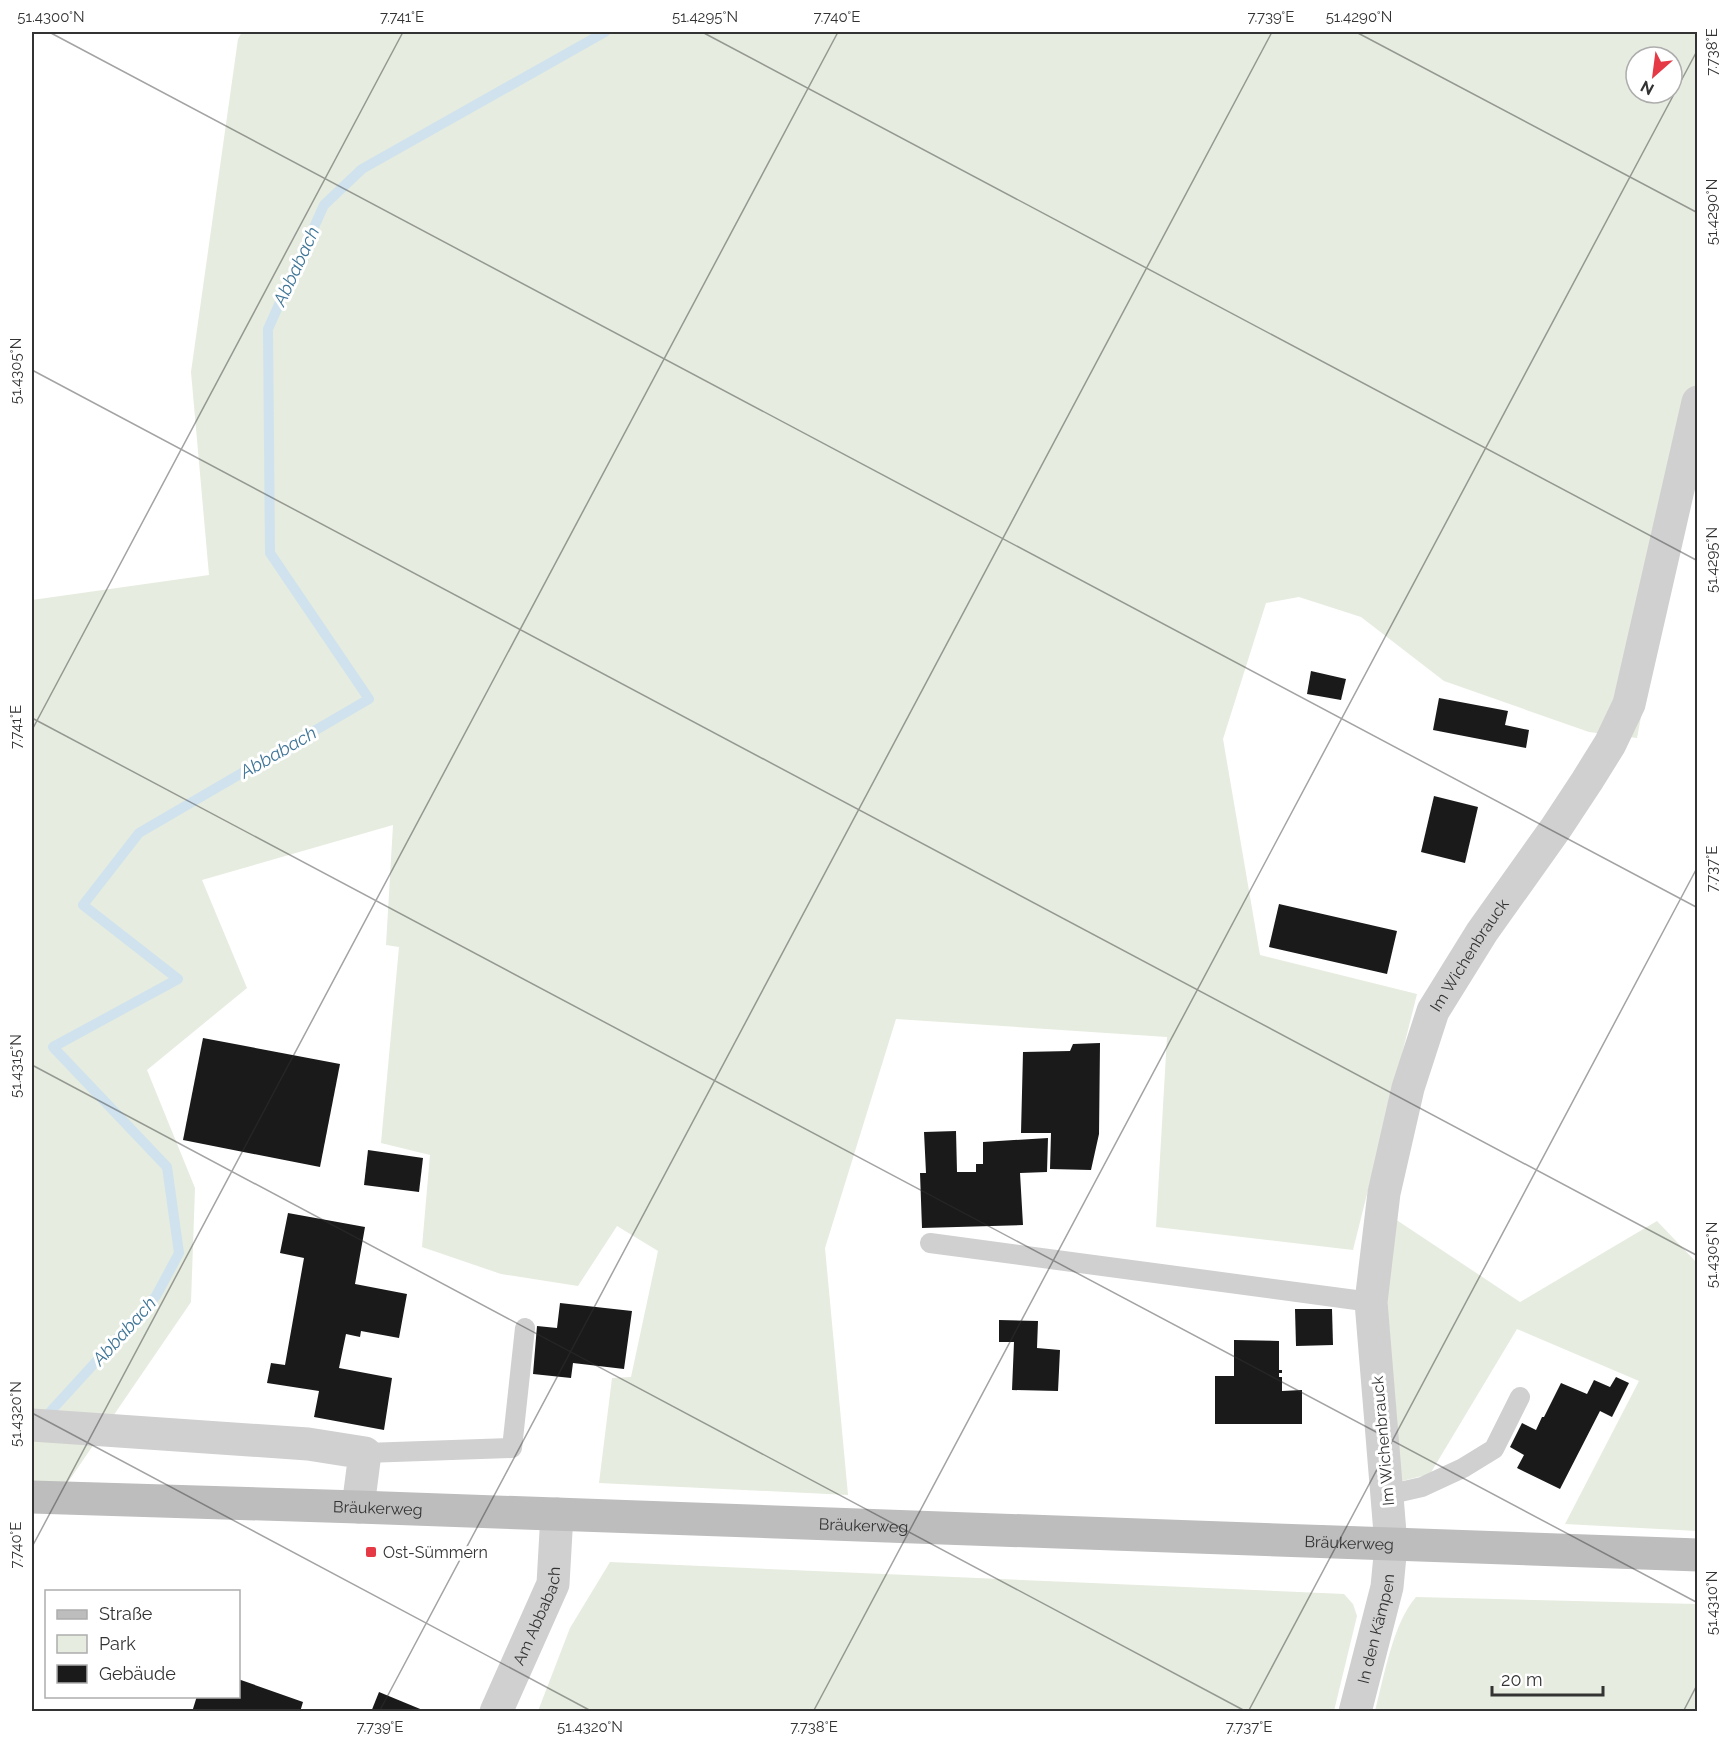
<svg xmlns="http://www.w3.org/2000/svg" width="1729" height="1743" viewBox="0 0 1729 1743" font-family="Raleway,sans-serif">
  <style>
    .green { fill: #e6ecdf; fill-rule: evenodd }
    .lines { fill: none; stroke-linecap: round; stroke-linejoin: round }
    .stream { stroke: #cfe2ee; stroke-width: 10 }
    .building { fill: #1a1a1a }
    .lane { stroke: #d0d0d0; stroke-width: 20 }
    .street { stroke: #d0d0d0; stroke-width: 33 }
    .secondary { stroke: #bdbdbd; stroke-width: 33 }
    .ticks { fill: none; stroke: #333; stroke-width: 1.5; stroke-opacity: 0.45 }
    .poi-dot { fill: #e63946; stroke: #fff; stroke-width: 2 }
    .labels { text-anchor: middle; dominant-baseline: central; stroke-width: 6; stroke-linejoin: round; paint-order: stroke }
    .street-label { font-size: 16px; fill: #333; stroke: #fff }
    .poi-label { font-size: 16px; fill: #333; stroke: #fff; text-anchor: start }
    .water-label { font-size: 18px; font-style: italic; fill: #3f7597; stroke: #fff }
    .neatline { fill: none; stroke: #333; stroke-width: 2 }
    .ticks-label { font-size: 15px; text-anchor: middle; fill: #333 }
  </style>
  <rect width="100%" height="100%" fill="#fff"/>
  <g class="green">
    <path d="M242 32H1697V437L1675 537 1637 738 1589 732 1444 681 1361 617 1299 597 1266 603 1223 739 1260 955 1417 994 1353 1250 1156 1227 1167 1037 896 1019 825 1248 848 1495 599 1483 612 1378 631 1377 658 1251 617 1226 578 1286 501 1274 422 1247 430 1155 381 1143 399 947 386 945 393 825 202 880 247 988 147 1070 195 1188 191 1302 66 1485H32V600L209 575 191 372 238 39ZM1636 57H1672V93H1636Z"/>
    <polygon points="1392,1217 1520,1302 1657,1221 1697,1263 1697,1531 1565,1524 1639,1381 1517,1329 1430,1474 1398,1482 1381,1301"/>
    <polygon points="610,1562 1344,1594 1353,1604 1357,1616 1334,1711 538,1711 570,1628"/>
    <path d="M1416 1597 1697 1604V1711H1375C1384 1677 1393 1623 1416 1597Z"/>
  </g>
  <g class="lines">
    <polyline class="stream" points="50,1412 156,1296 179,1253 167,1167 53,1047 178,979 83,905 139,833 369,699 270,553 268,329 324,205 362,169 605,32"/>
  </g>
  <g class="building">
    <polygon points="1311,671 1346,679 1341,700 1307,694"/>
    <polygon points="1439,698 1508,711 1505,725 1529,730 1526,748 1433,730"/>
    <polygon points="1434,796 1478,807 1465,863 1421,852"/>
    <polygon points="1279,904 1397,931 1387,974 1269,947"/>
    <polygon points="203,1038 340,1064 320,1167 183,1140"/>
    <polygon points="1100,1043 1099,1134 1091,1170 1050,1169 1051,1133 1021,1133 1023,1052 1070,1051 1073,1044"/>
    <polygon points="956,1131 957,1172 976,1172 976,1164 983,1164 983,1142 1048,1138 1047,1172 1020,1173 1023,1225 922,1228 920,1173 926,1173 924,1132"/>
    <polygon points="368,1150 423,1158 419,1192 364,1185"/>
    <polygon points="288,1213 365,1227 355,1284 407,1294 399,1338 361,1331 360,1337 346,1334 339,1368 392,1378 384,1430 314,1417 319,1391 267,1383 271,1363 285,1365 304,1258 280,1253"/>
    <polygon points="560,1303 632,1311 624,1369 573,1363 571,1378 533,1374 537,1326 557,1328"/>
    <polygon points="1295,1309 1332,1309 1333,1345 1296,1346"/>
    <polygon points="999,1320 1038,1321 1037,1348 1060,1350 1058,1391 1012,1390 1014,1342 999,1342"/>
    <polygon points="1234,1340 1279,1341 1279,1370 1282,1370 1282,1373 1279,1373 1279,1377 1282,1377 1282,1391 1302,1390 1302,1424 1215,1424 1215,1376 1234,1376"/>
    <polygon points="1616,1377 1629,1383 1612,1417 1600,1411 1560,1489 1517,1468 1524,1455 1510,1447 1522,1423 1536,1430 1542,1417 1544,1417 1561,1383 1587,1394 1594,1380 1610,1387"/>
    <polygon points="238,1679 303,1702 300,1712 192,1712 197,1696 238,1696"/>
    <polygon points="379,1692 425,1711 425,1712 371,1712"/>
  </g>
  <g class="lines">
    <g class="lane">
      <polyline points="930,1243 1371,1302"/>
      <polyline points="365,1453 512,1448 525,1328"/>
      <polyline points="1387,1495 1422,1487 1463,1468 1494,1449 1520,1397"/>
    </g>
    <g class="street">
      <polyline points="32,1425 308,1444 365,1453 358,1507"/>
      <path id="s1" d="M496 1712 553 1584 557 1514"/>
      <path id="s2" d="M1355 1712 1387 1587 1391 1545 1371 1302 1384 1193 1408 1088 1433 1011 1482 932 1556 828 1587 781 1610 744 1629 704 1698 402"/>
    </g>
    <path class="secondary" id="s3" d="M32 1497 358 1507 1698 1555"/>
  </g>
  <path class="ticks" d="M49 32 1698 908M702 32 1698 561M1356 32 1698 213M32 370 1698 1256M32 718 1698 1603M32 730 403 32M32 1065 1247 1712M32 1413 593 1712M32 1547 838 32M379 1712 1272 32M813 1712 1698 49M1248 1712 1698 866M1683 1712 1698 1683"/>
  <rect class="poi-dot" x="365" y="1546" width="12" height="12" rx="3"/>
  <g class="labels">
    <g class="street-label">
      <text stroke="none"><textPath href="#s2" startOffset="780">Im Wichenbrauck</textPath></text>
      <text transform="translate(1383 1441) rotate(-95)">Im Wichenbrauck</text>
      <text stroke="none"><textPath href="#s3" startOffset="346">Bräukerweg</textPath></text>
      <text stroke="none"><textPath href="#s3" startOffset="832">Bräukerweg</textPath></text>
      <text stroke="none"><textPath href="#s3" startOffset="1318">Bräukerweg</textPath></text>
      <text stroke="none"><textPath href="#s1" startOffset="105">Am Abbabach</textPath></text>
      <text stroke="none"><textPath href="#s2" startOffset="86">In den Kämpen</textPath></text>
    </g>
    <g class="poi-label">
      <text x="383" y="1552">Ost-Sümmern</text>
    </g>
    <g class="water-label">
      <text transform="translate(296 266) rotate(-65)">Abbabach</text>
      <text transform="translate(278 752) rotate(-30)">Abbabach</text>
      <text transform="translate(124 1331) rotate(-48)">Abbabach</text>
    </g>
  </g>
  <rect width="1729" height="1743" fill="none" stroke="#ffffff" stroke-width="66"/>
  <rect x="45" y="1590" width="195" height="108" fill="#ffffff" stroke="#adadad" stroke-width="1.5"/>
  <rect x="57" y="1610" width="30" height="9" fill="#bdbdbd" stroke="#adadad" stroke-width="1.5"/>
  <text x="99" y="1620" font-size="18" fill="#333333">Straße</text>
  <rect x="57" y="1635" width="30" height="18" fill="#e6ecdf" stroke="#adadad" stroke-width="1.5"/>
  <text x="99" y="1650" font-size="18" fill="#333333">Park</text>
  <rect x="57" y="1665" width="30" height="18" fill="#1a1a1a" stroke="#adadad" stroke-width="1.5"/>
  <text x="99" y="1680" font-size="18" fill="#333333">Gebäude</text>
  <g transform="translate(1654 75) rotate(208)"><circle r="28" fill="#ffffff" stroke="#adadad" stroke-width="1.5"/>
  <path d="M0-4.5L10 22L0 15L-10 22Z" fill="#e63946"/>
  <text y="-9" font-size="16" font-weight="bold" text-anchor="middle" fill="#333333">N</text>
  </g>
  <path d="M1492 1686v9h111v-9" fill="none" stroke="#333333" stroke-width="3"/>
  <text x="1501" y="1686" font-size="18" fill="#333333" stroke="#ffffff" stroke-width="4.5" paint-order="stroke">20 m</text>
  <rect x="33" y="33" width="1663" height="1677" class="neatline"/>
  <g class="ticks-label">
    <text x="51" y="22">51.4300°N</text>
    <text x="402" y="22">7.741°E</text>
    <text x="705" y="22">51.4295°N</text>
    <text x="837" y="22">7.740°E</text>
    <text x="1271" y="22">7.739°E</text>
    <text x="1359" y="22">51.4290°N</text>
    <text transform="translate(1712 52) rotate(-90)" y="5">7.738°E</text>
    <text transform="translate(1712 212) rotate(-90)" y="5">51.4290°N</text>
    <text transform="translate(16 371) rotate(-90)" y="5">51.4305°N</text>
    <text transform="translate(1712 560) rotate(-90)" y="5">51.4295°N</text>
    <text transform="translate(16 727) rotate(-90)" y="5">7.741°E</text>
    <text transform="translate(1712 869) rotate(-90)" y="5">7.737°E</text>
    <text transform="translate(16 1066) rotate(-90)" y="5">51.4315°N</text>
    <text transform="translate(1712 1255) rotate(-90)" y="5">51.4305°N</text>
    <text transform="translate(16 1414) rotate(-90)" y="5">51.4320°N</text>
    <text transform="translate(16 1545) rotate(-90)" y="5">7.740°E</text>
    <text transform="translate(1712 1603) rotate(-90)" y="5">51.4310°N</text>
    <text x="380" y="1732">7.739°E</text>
    <text x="590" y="1732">51.4320°N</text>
    <text x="814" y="1732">7.738°E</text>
    <text x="1249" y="1732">7.737°E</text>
  </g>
</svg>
